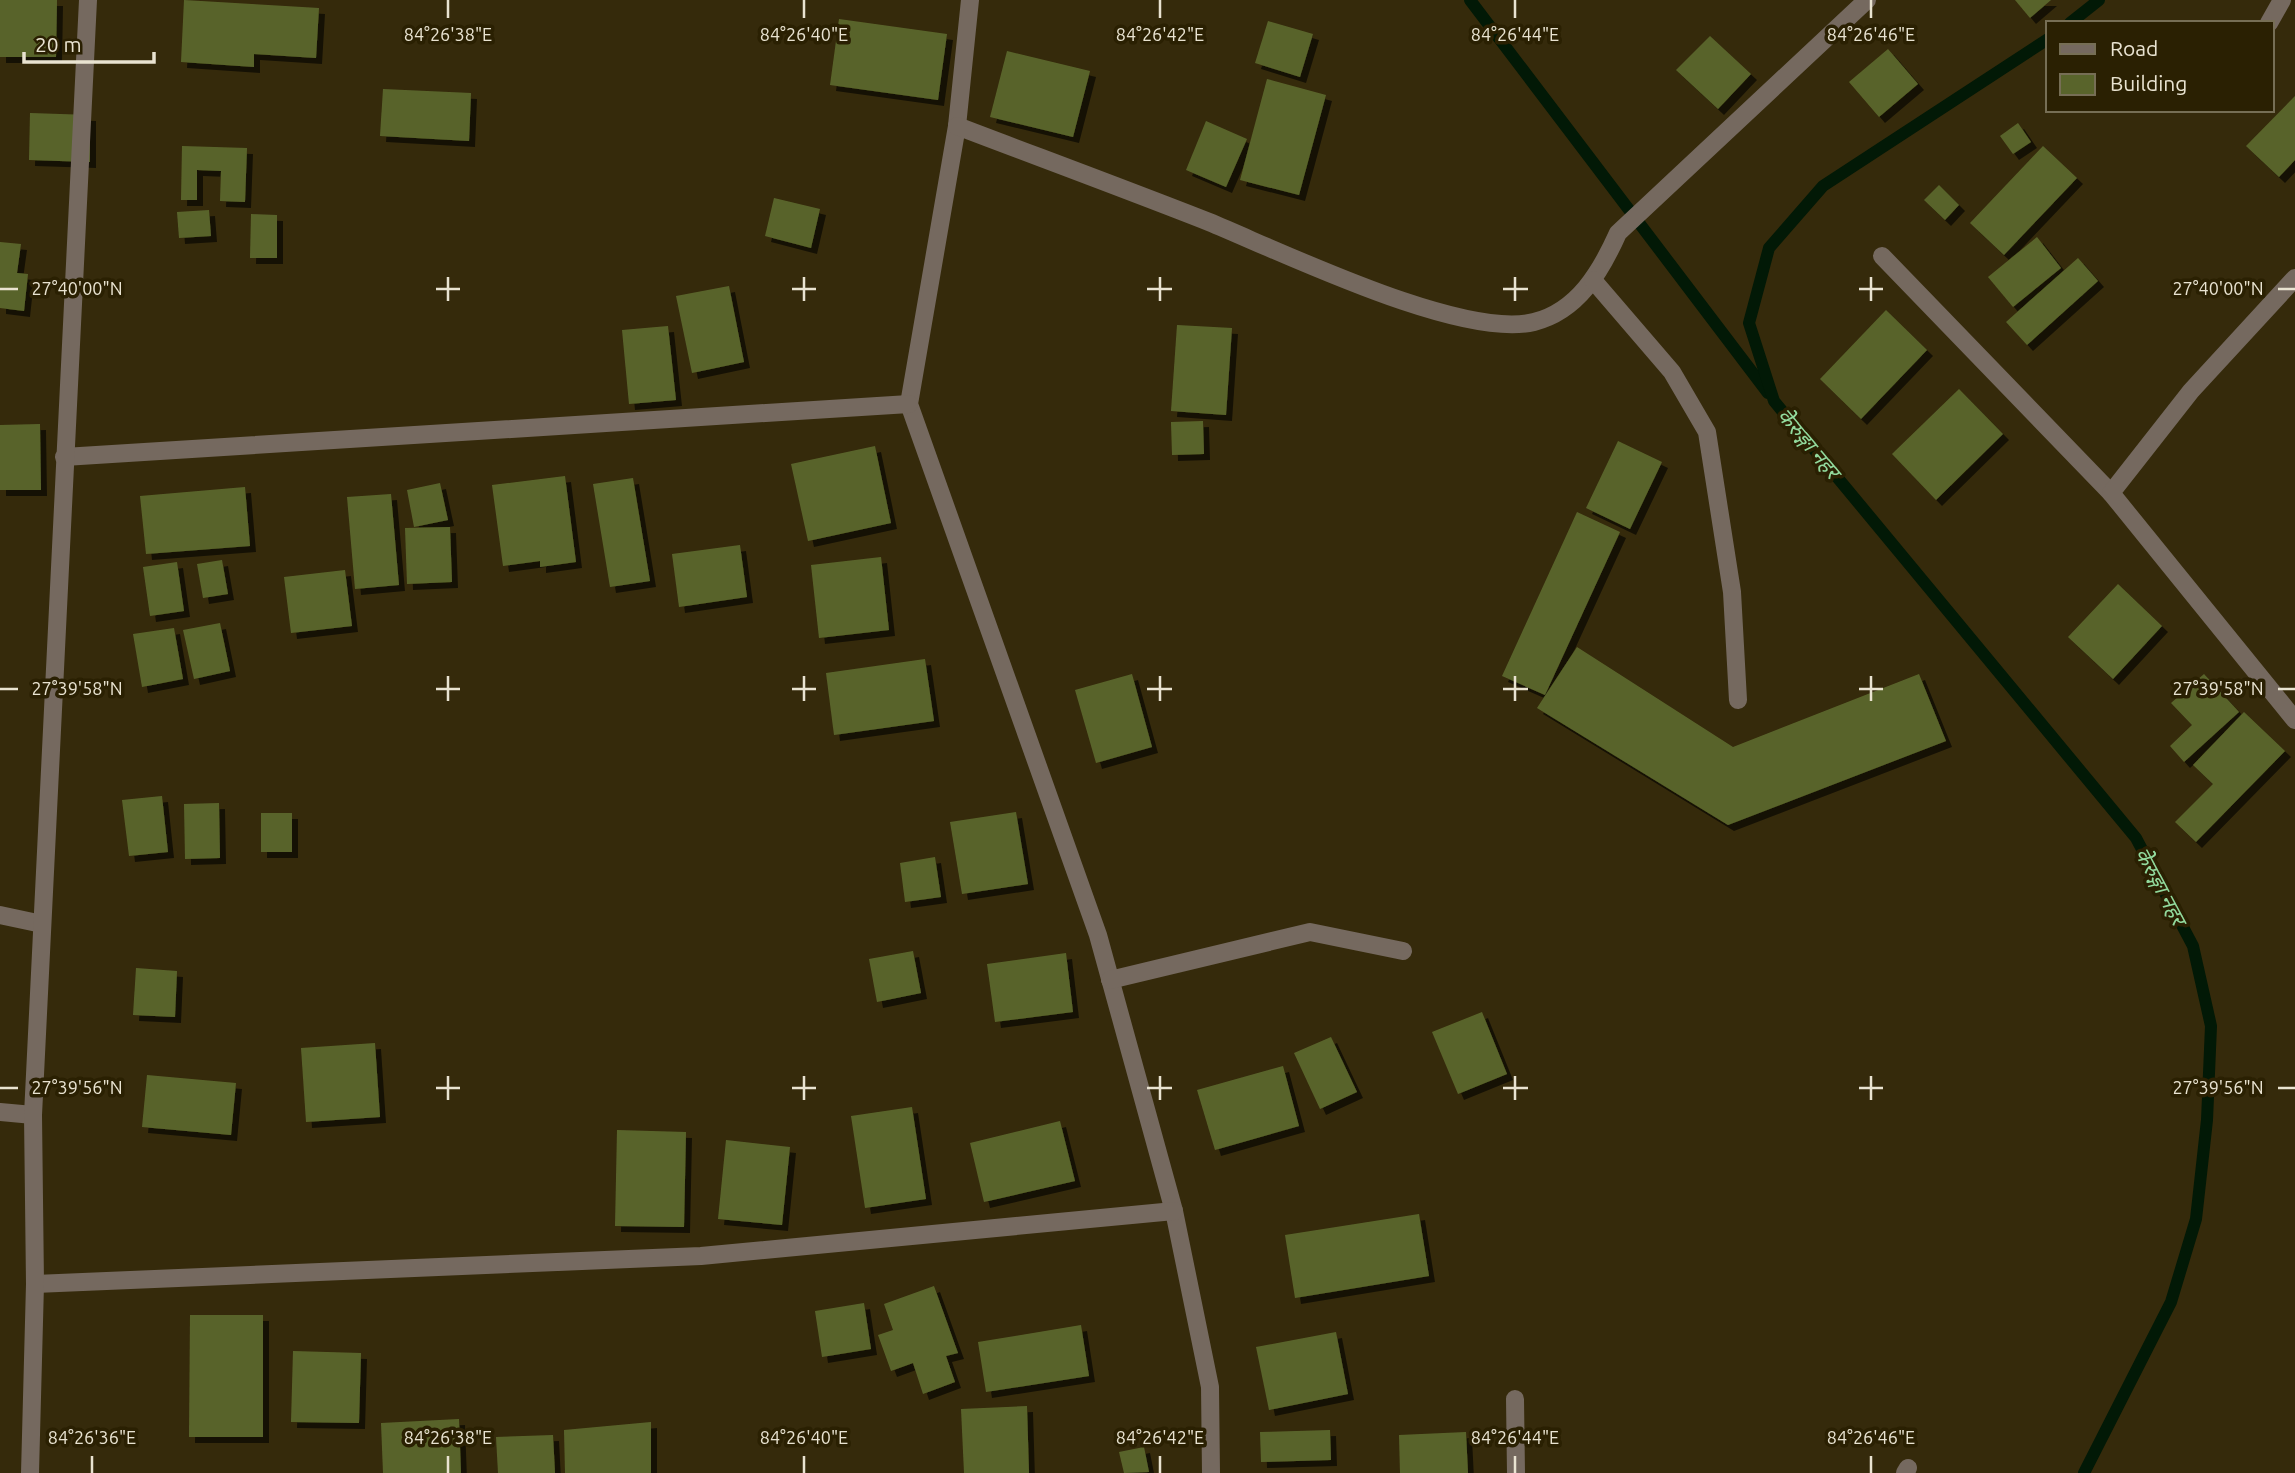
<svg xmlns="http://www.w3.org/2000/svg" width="2295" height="1473" viewBox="0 0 2295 1473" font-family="Ubuntu,'Noto Sans Devanagari',sans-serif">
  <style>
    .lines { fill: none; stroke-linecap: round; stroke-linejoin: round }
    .stream { stroke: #021906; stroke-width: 12 }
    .building { fill: #59642b; filter: url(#shadow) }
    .minor { stroke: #75695f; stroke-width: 18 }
    .ticks { fill: none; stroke: #e9e3d1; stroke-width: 2.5 }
    .labels { text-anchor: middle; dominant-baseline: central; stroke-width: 7; stroke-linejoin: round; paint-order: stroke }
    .water-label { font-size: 21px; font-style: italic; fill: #92da9d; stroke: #2a2002 }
    .ticks-label { font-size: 18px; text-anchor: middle; fill: #e9e3d1; stroke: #2a2002; stroke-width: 7; stroke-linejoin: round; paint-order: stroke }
  </style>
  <defs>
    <filter id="shadow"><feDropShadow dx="6" dy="6" stdDeviation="0" flood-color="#0009"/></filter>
  </defs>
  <rect width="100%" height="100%" fill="#352a0b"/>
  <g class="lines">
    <g class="stream">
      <polyline points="1470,0 1768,393"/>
      <polyline points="2070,23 2099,0"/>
      <polyline points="2048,39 1823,186 1769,248 1749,323 1774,401 2136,838 2193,946 2211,1026 2207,1120 2196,1219 2171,1302 2084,1473"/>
    </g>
  </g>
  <g class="building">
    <polygon points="0,0 57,0 56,57 0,57"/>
    <polygon points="184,0 319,8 316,58 254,54 254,67 181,62"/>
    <polygon points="2015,0 2051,0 2030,18"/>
    <polygon points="839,19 947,34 938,100 830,85"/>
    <polygon points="1268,21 1313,34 1300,77 1255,63"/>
    <polygon points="1710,36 1751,74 1718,109 1676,70"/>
    <polygon points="1888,49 1918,84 1879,117 1849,82"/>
    <polygon points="1007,51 1090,71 1073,137 990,117"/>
    <polygon points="1267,79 1326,95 1299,195 1240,180"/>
    <polygon points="383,89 471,93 469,141 380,136"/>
    <polygon points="2295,96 2295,160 2279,177 2246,146"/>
    <polygon points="30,113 90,115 90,162 29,160"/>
    <polygon points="1206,121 1247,139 1226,187 1186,170"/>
    <polygon points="2018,123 2031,142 2013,154 2000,136"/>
    <polygon points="182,146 247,148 245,202 220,201 221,171 197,170 197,200 181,200"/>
    <polygon points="2043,146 2077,178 2004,255 1970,223"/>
    <polygon points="1939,185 1959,205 1945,220 1924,200"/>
    <polygon points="774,198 820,209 811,248 765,236"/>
    <polygon points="209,210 211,236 179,238 177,212"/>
    <polygon points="251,214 277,215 277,258 250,258"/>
    <polygon points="2037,237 2061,268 2013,307 1988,277"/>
    <polygon points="0,242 21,244 17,273 28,274 24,311 0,308"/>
    <polygon points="2078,258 2098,281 2027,345 2006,322"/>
    <polygon points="729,286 744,362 692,373 676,296"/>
    <polygon points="1886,310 1927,350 1861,419 1820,379"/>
    <polygon points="1177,325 1232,328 1226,415 1171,411"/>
    <polygon points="668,326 676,400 629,404 622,330"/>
    <polygon points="1959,389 2003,434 1936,500 1892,454"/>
    <polygon points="1203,421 1204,454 1172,455 1171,422"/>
    <polygon points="40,424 41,490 0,490 0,425"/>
    <polygon points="1618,441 1662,462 1630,529 1586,508"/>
    <polygon points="875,446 891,523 808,541 791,464"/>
    <polygon points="565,476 576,562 540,567 540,561 503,566 492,485"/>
    <polygon points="633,478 650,581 610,587 593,484"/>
    <polygon points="440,483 448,520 414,527 407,490"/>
    <polygon points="245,487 250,546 146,554 140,496"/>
    <polygon points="391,494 399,585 355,589 347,497"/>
    <polygon points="1577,512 1620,532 1545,695 1502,676"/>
    <polygon points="450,527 452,582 407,584 405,528"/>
    <polygon points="740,545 747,597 679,607 672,554"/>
    <polygon points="881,557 889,630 819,638 811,565"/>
    <polygon points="222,560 228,594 203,598 197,564"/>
    <polygon points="177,562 184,611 150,616 143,567"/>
    <polygon points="345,570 352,626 291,633 284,577"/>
    <polygon points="2118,584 2162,626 2113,679 2068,637"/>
    <polygon points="220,623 230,671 194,679 183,630"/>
    <polygon points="174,628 183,679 142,687 133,634"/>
    <polygon points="1577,647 1733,747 1919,674 1946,741 1728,825 1537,708"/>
    <polygon points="925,659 934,721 834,735 826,673"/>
    <polygon points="1132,674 1152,747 1096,763 1075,690"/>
    <polygon points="2204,674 2239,712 2184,762 2170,746 2192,725 2171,703"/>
    <polygon points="2244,712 2285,751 2196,842 2175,822 2213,784 2193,765"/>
    <polygon points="162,796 168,852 129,856 122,800"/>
    <polygon points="219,803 220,858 185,859 184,804"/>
    <polygon points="1016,812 1028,884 962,894 950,822"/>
    <rect x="261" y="813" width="31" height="39"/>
    <polygon points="935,857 941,897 905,902 900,863"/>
    <polygon points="913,951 921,993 877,1002 869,959"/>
    <polygon points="1066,953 1073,1012 995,1022 987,964"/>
    <polygon points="136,968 177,971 175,1017 133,1015"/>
    <polygon points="1482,1012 1507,1074 1458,1094 1432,1032"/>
    <polygon points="1331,1037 1357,1092 1320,1109 1294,1053"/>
    <polygon points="375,1043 380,1117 306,1122 301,1048"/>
    <polygon points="1283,1066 1299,1126 1215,1150 1197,1090"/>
    <polygon points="147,1075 236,1083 231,1135 142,1127"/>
    <polygon points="912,1107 926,1199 865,1208 851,1116"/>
    <polygon points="1060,1121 1075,1181 984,1202 970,1143"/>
    <polygon points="617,1130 686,1132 684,1227 615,1226"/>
    <polygon points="726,1140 790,1147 782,1225 718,1219"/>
    <polygon points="1419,1214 1429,1276 1295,1298 1285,1235"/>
    <polygon points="934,1286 958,1353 946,1356 955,1382 923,1394 913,1363 891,1371 878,1335 893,1330 884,1304"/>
    <polygon points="864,1303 871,1349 822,1357 815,1311"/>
    <polygon points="190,1315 263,1315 263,1437 189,1437"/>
    <polygon points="1081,1325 1089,1376 986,1392 978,1342"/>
    <polygon points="1336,1332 1348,1394 1269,1410 1256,1347"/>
    <polygon points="293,1351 361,1353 359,1423 291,1422"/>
    <polygon points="1027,1406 1029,1473 964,1473 961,1409"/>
    <polygon points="459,1419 461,1473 383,1473 381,1423"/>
    <polygon points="651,1422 651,1473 565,1473 564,1430"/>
    <polygon points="1330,1430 1331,1460 1261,1462 1260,1432"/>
    <polygon points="1466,1432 1468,1473 1400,1473 1399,1435"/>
    <polygon points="553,1435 555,1473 498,1473 496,1437"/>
    <polygon points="1144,1447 1149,1472 1124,1473 1119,1452"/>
  </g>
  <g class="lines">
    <g class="minor">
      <polyline points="970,0 957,126 909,404 1098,935 1174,1211 1210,1387 1211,1473"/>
      <polyline points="2269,23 2282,0"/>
      <path d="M957 126C1041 158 1125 189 1209 222 1282 252 1462 340 1534 322 1578 311 1601 271 1618 233L1867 0"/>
      <polyline points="1882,256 2111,493"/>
      <polyline points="2295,278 2191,391 2111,493 2295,720"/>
      <polyline points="1593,280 1672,372 1707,432 1732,592 1738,700"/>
      <polyline points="64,457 909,404"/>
      <polyline points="0,915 42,924"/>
      <polyline points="1110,980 1310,932 1403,951"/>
      <polyline points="0,1112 33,1115"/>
      <polyline points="35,1284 701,1256 1174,1211"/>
      <polyline points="1515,1399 1516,1473"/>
      <polyline points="30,1473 35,1284 33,1115 88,0"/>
      <polyline points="1905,1473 1908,1468"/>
    </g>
  </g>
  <path class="ticks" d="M448 0V18M804 0V18M1160 0V18M1515 0V18M1871 0V18M448 277V301M804 277V301M1160 277V301M1515 277V301M1871 277V301M0 289H18M436 289H460M792 289H816M1147 289H1172M1503 289H1528M1859 289H1883M2278 289H2295M448 676V701M804 676V701M1160 676V701M1515 676V701M1871 676V701M0 689H18M436 689H460M792 689H816M1147 689H1172M1503 689H1528M1859 689H1883M2278 689H2295M448 1076V1100M804 1076V1100M1160 1076V1100M1515 1076V1100M1871 1076V1100M0 1088H18M436 1088H460M792 1088H816M1147 1088H1172M1503 1088H1528M1859 1088H1883M2278 1088H2295M92 1456V1473M448 1456V1473M804 1456V1473M1160 1456V1473M1515 1456V1473M1871 1456V1473"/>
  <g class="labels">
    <g class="water-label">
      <text transform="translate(1809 443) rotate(50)">केेरुङ्गा नहर</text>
      <text transform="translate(2161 886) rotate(62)">केेरुङ्गा नहर</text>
    </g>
  </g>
  <g class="ticks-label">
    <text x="448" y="41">84°26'38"E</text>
    <text x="804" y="41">84°26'40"E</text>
    <text x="1160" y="41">84°26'42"E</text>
    <text x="1515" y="41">84°26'44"E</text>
    <text x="1871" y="41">84°26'46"E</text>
    <text x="77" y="295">27°40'00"N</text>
    <text x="2218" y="295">27°40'00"N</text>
    <text x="77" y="695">27°39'58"N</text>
    <text x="2218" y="695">27°39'58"N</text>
    <text x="77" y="1094">27°39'56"N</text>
    <text x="2218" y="1094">27°39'56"N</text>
    <text x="92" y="1444">84°26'36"E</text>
    <text x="448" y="1444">84°26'38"E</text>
    <text x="804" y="1444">84°26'40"E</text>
    <text x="1160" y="1444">84°26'42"E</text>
    <text x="1515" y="1444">84°26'44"E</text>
    <text x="1871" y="1444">84°26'46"E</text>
  </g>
  <rect x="2046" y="21" width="228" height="91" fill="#2a2002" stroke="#766e55" stroke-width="2"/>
  <rect x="2060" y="44" width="35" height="10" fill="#75695f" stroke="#766e55" stroke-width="2"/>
  <text x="2110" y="56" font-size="21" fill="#e9e3d1">Road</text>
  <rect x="2060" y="74" width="35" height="21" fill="#59642b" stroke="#766e55" stroke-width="2"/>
  <text x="2110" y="91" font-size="21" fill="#e9e3d1">Building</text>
  <path d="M24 52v10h130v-10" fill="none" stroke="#e9e3d1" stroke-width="3.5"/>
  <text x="35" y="52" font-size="21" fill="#e9e3d1" stroke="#2a2002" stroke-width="5" paint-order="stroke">20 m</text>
</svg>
